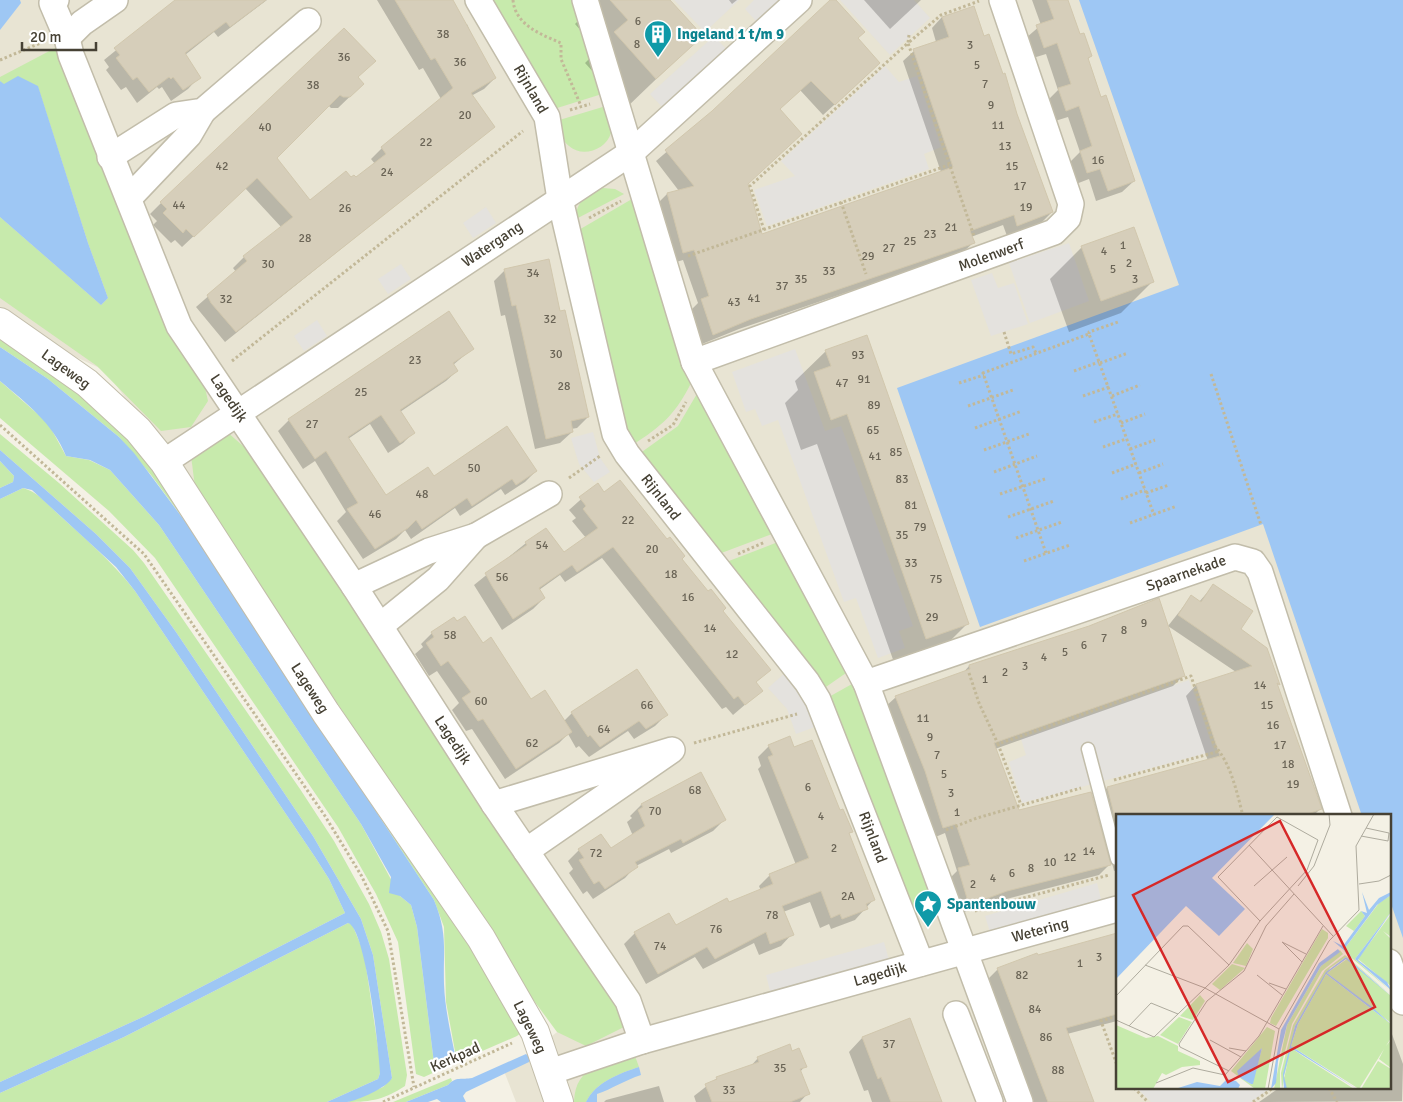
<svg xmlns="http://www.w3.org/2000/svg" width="1403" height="1102" viewBox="0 0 1403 1102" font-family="Signika,sans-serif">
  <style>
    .residential { fill: #e8e4d3; fill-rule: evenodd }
    .green { fill: #c7eaac }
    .parking { fill: #e4e2de }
    .water { fill: #9ec7f4 }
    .shadow { fill: #0003 }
    .building { fill: #d6ceba; stroke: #d1c7ad }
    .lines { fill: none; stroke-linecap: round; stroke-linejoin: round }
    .service-casing { stroke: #c2bdaa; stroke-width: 15 }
    .minor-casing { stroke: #c2bdaa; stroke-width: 28 }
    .tertiary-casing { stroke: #c2bdaa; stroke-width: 30 }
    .path { stroke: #c2b898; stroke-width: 3; stroke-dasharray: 2.5 2.5; stroke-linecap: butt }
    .service { stroke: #fff; stroke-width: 12 }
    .minor { stroke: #fff; stroke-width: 25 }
    .tertiary { stroke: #fff; stroke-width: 28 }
    .labels { text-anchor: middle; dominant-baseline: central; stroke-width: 4.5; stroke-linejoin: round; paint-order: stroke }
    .number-label { font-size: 12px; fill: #6a6456 }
    .culture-label { font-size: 15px; font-weight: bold; fill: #0d838f; stroke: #fff; text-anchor: start }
    .street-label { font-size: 15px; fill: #464134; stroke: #fff }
    .inset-road { fill: none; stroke: #aeab9e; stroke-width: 1 }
    .view { fill: #d62828; fill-opacity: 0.15; stroke: #d62828; stroke-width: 2.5 }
    .inset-edge { fill: none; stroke: #464134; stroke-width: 2.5 }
  </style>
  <rect width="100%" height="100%" fill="#f4f1e5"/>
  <path class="residential" d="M0 0H1179L1403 821V1102H516L504 1071 571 1022 106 371 0 322ZM1117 816H1389V1088H1117Z"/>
  <g class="green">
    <polygon points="488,0 571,0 602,94 554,109"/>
    <polygon points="57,47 204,383 208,401 191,427 161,431 97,366 0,298 0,217 101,305 108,298 88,243 38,87 3,84 0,81 0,77"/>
    <path d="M606 106C609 114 613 124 611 133 606 150 582 158 569 146 561 140 559 130 556 121Z"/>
    <path d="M603 188 615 189 624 194 576 219C575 202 588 193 603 188Z"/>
    <path d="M632 199 679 359 692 381C676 414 662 426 631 446L622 435 577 231Z"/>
    <polygon points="0,332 67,378 138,447 429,878 522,1032 517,1036 457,1062 446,1002 444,927 434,900 193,532 151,475 119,437 48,379 0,347"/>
    <polygon points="0,381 48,423 66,456 89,460 110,470 159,525 361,824 400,896 411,905 417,927 434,1063 445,1064 446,1067 424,1077 416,1074 398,942 376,894 338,827 155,558 109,511 0,418"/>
    <polygon points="698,392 772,534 716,555 639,454 678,426"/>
    <polygon points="226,431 251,453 630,1024 586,1046 557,1032 526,990 195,487 191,456"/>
    <path d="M0 434 59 483 133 550 144 563 300 789 334 841 369 904 381 932 389 959 407 1075 405 1086C385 1099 372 1102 348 1102L383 1087 392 1078 373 955 361 919 313 836 176 632 130 568 96 534 0 450Z"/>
    <polygon points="0,461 14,476 13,482 0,488"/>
    <path d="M23 488C38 492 45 502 56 512 84 538 112 561 135 591L315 857 329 879 345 913 145 1016 0 1082V499Z"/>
    <polygon points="778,542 846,673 823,689 721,564"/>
    <polygon points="852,684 934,907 913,916 827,698"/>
    <polygon points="348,923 352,924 364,953 380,1061 380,1073 378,1079 327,1102 0,1102 0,1093 124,1037"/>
    <path d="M635 1056 639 1067C618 1074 596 1082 586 1102H574C575 1064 606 1064 635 1056Z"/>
    <polygon points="451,1078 452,1081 448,1085 406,1102 393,1102"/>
  </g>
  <g class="parking">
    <polygon points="674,0 739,0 705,32"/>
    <polygon points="754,0 781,0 757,22 745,9"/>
    <polygon points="840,0 914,0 930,18 890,55"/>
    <polygon points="714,36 727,50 663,108 650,94"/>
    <polygon points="885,66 899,82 917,76 941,147 924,154 929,169 767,226 754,190 795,176 781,161"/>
    <polygon points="486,207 496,223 473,238 463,223"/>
    <polygon points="1069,243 1089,301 1030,323 1009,263"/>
    <polygon points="401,264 411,279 388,294 378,279"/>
    <polygon points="992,273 998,288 1014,283 1028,324 991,336 971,280"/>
    <polygon points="317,320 327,336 304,351 294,336"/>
    <polygon points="795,349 825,431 841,426 913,626 899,631 905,648 878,658 856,598 844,602 778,420 762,426 755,409 746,412 732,372"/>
    <polygon points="593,432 600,458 610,472 594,482 579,464 571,438"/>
    <polygon points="786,672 820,725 796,734 787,709 768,688"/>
    <polygon points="1189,680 1214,751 1022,803 1009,762 1026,755 1021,739"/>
    <polygon points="1097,883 1101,899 990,932 985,916"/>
    <polygon points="884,942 889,960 771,995 766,975"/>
    <polygon points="1137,1088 1271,1088 1251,1102 1151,1102"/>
  </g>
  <g class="water">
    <polygon points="0,0 20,0 21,3 0,30"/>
    <polygon points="1079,0 1403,0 1403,938 1389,898 1389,816 1362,816 1263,524 980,627 897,388 1179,285"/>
    <polygon points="18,76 38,86 88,243 108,298 101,305 0,217 0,81 4,84"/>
    <path d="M0 347 48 379 119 437 134 453 193 532 434 900C448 934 443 950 444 984 445 1010 451 1034 456 1060L445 1064 434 1063 417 927 411 905 400 896 389 893 391 877 361 824 159 525 110 470 90 460 66 456C53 423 26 403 0 381Z"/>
    <path d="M0 450 96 534 130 568 176 632 313 836 361 919 373 955 392 1078C388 1087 357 1101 347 1102 340 1102 333 1102 327 1102L378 1079 380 1073C379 1052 366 928 348 923L124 1037 0 1093V1082L145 1016 345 913 329 879 315 857 135 591 116 567 32 490 23 488 0 499V488L13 482 14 476 0 461Z"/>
    <path d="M526 1054 530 1058 529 1062 466 1092 463 1096 466 1102H441L437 1099 428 1102H406L448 1085C456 1076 462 1080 472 1078Z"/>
    <path d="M639 1067 641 1075C625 1080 612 1089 597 1094V1102H586C596 1082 618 1074 639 1067Z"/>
  </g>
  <g class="shadow">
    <polygon points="178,0 267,0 218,37 214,32 185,55 199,77 188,89 171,101 162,87 159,89 157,87 137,103 126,87 121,90 106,70 109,67 104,60"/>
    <polygon points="377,0 448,0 464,26 467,24 479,51 495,78 484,89 471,96 494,126 225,342 196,307 236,272 233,268 244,257 282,228 245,188 182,247 175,240 171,243 153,225 157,221 150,214 161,203 357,78 363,84 338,108 331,108 328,105 275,158 310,202 351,179 356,179 375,164 371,159 382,148 441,99 423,68 419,70"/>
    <polygon points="599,0 668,0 701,36 626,108 585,63 598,50 575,24"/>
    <polygon points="729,0 737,0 732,4"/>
    <polygon points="831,0 834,0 857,38 868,74 823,115 800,90 779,109 747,184 761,236 941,172 903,61 914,51 936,42 932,28 942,17 983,37 1016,115 1052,212 1041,223 1007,236 1003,225 971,237 973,243 962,253 739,329 702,344 691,310 698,303 683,260 673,263 656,205 667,194 679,191 656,161 713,112"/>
    <polygon points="864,0 921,0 890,29"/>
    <polygon points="1032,0 1067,0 1079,36 1091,56 1087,60 1100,98 1134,181 1122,192 1096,201 1089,179 1076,184 1069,163 1080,152 1068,117 1055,121 1048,100 1058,90 1046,54 1033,58 1026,38 1041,25"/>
    <polygon points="1082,247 1152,282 1121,313 1069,332 1050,279"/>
    <polygon points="505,270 560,312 588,417 577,428 571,429 572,432 560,443 535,449 505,315 501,316 494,281"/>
    <polygon points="472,349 453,365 457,371 446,381 400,412 414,432 403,443 388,453 370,424 348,439 385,497 434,478 536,471 525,482 505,495 501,489 460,516 455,508 411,539 405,530 396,539 363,559 337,521 346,512 315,461 303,469 278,431 289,420"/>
    <polygon points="826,351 967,624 937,654 896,668 817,444 801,450 785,403 798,390 795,381"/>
    <polygon points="597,485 604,494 681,559 769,670 755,683 761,691 733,715 726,707 722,709 602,558 565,582 560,575 539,590 544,598 533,609 502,630 474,585 526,543 563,554 586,538 572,521 576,518 569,510"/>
    <polygon points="1213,586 1239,629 1266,648 1279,684 1277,686 1320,809 1313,816 1117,816 1117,870 1114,871 1096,799 1107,788 1208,761 1186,696 1196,685 1236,672 1168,626 1191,597 1199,602"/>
    <polygon points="454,618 483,645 531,701 564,721 572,713 666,715 655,726 634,739 628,731 589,757 579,746 576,748 568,734 559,743 505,779 472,729 466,731 452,710 459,703 437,671 429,676 415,654 423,647 421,644 432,633"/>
    <polygon points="969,666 1184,675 1173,686 995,749 1018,811 1110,864 1099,875 995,902 958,914 948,880 957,871 945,833 933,838 885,707 896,697 963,673"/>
    <polygon points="769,746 794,748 840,811 851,832 848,834 874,899 855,920 831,929 829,924 820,928 810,902 783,912 792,934 781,946 759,955 754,943 703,969 695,957 646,984 624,944 635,933 668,915 675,927 761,891 759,886 770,875 796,865 758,769 761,766 758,757"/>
    <polygon points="641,805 724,820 713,831 671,853 669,849 636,866 625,878 593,899 587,891 583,894 569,873 573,869 568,861 579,850 611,850 633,836 627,822 632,818 630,816"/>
    <polygon points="1117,934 1117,1021 1067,1034 1086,1102 1034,1102 987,980 998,969"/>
    <polygon points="1389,1026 1403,1064 1402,1101 1259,1102 1279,1088 1389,1088"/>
    <polygon points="862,1038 941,1102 872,1102 868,1090 864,1091 849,1052"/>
    <polygon points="792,1052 805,1066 800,1072 808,1093 800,1102 696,1102 694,1096 717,1078 750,1067 758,1058"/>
    <polygon points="659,1086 664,1102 604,1102 606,1100"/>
  </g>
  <g class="building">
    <polygon points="175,0 266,0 230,27 226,22 185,53 201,78 183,90 173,77 171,79 169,77 149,92 137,77 133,80 116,58 120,55 114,48"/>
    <polygon points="395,0 453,0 496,78 471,93 495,127 236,332 211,303 207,295 247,261 243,256 293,217 257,178 194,237 186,229 183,233 163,213 167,209 160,202 344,28 376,61 358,77 364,84 350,97 343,97 340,95 277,158 310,200 346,171 351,177 354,175 356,177 386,154 381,147 453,88 435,58 431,60"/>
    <polygon points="610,0 670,0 703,36 656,79 614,32 628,20"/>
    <polygon points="830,0 836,0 865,32 858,38 880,63 835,105 811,81 780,109 802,134 748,184 762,234 953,167 913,49 949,37 942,17 974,6 984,36 989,34 1003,74 1005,73 1017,114 1053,212 1017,226 1014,215 970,231 975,243 751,319 713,335 701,299 709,296 694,250 683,253 667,193 694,186 665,150 712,111"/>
    <polygon points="1047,0 1068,0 1080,34 1084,33 1092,56 1088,58 1101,97 1106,95 1135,181 1108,191 1100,169 1087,173 1080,151 1092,146 1079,106 1066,111 1058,88 1071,84 1057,43 1044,48 1036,25 1054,19"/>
    <polygon points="1134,227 1154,282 1101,301 1081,246"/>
    <polygon points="549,259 560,311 565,310 589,417 571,421 573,432 546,439 516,305 512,306 504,269"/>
    <polygon points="449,311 474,349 453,363 458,371 400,410 415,433 400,443 381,415 348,437 386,495 428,467 434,476 507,426 537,471 516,485 512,479 472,506 467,498 422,529 416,520 408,528 375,549 347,509 358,503 326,451 315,459 288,419"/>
    <polygon points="867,335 969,624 926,639 847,414 831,420 814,372 831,366 825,350"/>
    <polygon points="620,480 667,539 670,537 685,556 682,559 708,591 711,589 726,608 723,611 771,670 756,682 763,691 745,705 738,696 734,699 613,547 577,572 572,565 539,588 545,598 513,619 492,586 485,573 527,545 525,542 546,528 564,552 598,528 583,509 586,506 579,497 598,483 604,492"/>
    <polygon points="1213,584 1253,611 1241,629 1267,648 1280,685 1277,683 1286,709 1322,809 1302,816 1117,816 1117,826 1107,787 1220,756 1196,684 1252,666 1178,615 1191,595 1201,602"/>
    <polygon points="1159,598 1185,676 994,743 1019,810 1091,792 1111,865 1007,891 969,905 958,868 970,865 956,824 943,828 925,771 895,696 970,669 969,665 1089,626"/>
    <polygon points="465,616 483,643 491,637 531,699 545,690 572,732 516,769 483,719 478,721 462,698 471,692 448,661 441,666 426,643 434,637 431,632 454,617 457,621"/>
    <polygon points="637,669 668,715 646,729 639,721 600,747 590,735 588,737 571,712"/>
    <polygon points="790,736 794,747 812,740 840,810 843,809 853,832 849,833 875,900 866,904 868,909 842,919 840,914 831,918 821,891 782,906 794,935 770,944 766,932 715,959 707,947 658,974 634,932 669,913 676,925 727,898 729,902 773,884 769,874 809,858 768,757 773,755 768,745"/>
    <polygon points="701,772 726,820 683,843 681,839 635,862 638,867 605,889 599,881 594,884 579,860 584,858 578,849 601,834 611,848 645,826 638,810 643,807 641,804"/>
    <polygon points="1117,933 1117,1014 1066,1028 1094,1102 1048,1102 997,968 1037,953 1038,955"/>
    <polygon points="910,1018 922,1050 942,1102 891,1102 881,1077 878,1079 862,1037"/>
    <polygon points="790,1044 792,1051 799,1048 807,1067 800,1069 810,1094 790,1102 712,1102 705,1084 717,1079 716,1077 759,1062 757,1057"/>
  </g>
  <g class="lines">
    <g class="service-casing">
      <polyline id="service" points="1088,749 1117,859"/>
    </g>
    <g class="minor-casing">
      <g id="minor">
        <polyline points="56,0 52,3 67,38 71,55 179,326 354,586 494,804 628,1001 642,1041"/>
        <polyline points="478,0 547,117 560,199 615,434 627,454 807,682 818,700 921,963"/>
        <polyline points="585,0 694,362 866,683 1020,1102"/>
        <polyline points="67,38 82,23 115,0"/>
        <polyline points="110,157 176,115 203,111 308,21"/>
        <polyline points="130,197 189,135 203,111"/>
        <polyline points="694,362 1054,232 1068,218 1071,204 1002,0"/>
        <polyline points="164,462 632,152 799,0"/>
        <polyline points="354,586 429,551 476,536 549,494"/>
        <polyline points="380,626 438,579 476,536"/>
        <polyline points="866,683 1235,557 1253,562 1260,572 1339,816"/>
        <polyline points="494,804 672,750 526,851"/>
        <polyline points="1389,962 1403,1002"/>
        <polyline points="956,1014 990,1102"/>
        <polyline points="550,1072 642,1041 1117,909"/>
      </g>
    </g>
    <g class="tertiary-casing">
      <polyline id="tertiary" points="0,322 87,383 138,430 164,462 326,713 481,938 535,1032 559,1102"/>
    </g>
    <g class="path">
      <path d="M513 0C515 25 542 35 561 43V59L581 106"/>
      <polyline points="909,35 908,43 941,15 979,1"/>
      <polyline points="0,60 43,42"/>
      <polyline points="570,110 590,104"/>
      <polyline points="841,202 866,274"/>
      <polyline points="589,218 621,201"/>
      <polyline points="764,230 750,186 908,43 974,236"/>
      <polyline points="688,256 949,165"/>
      <polyline points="1004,332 1011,354 1033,347 1036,353"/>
      <polyline points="1089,334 1089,332 1118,322"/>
      <polyline points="232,361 523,131"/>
      <polyline points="1100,363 1128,353"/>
      <polyline points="1074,371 1099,362"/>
      <polyline points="1211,374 1261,525"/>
      <polyline points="959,383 984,375"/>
      <polyline points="1083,396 1109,387"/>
      <polyline points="1112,396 1140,385"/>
      <polyline points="968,406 1013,390"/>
      <polyline points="1094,422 1118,414"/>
      <polyline points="1121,423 1145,414"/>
      <polyline points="0,425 144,554 325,816 361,875 388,931 414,1087"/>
      <polyline points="975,428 1022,411"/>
      <polyline points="648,441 673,425 686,402"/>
      <polyline points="1103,447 1126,439"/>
      <polyline points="1130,449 1155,440"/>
      <polyline points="984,450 1029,434"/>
      <polyline points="994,472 1037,456"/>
      <polyline points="1112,473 1136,464"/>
      <polyline points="1139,473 1163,464"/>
      <polyline points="569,478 600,456"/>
      <polyline points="1146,493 1169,485"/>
      <polyline points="1000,494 1045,479"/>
      <polyline points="1121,499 1145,490"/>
      <polyline points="1008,517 1054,501"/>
      <polyline points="1130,523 1177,506"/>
      <polyline points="1016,538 1062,522"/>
      <polyline points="1046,553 983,373 1089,334 1154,515"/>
      <polyline points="738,554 765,542"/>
      <polyline points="1024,561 1070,545"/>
      <path d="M969 673 979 703 998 744 1191 676 1214 745C1231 763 1237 793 1243 816"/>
      <polyline points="694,743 797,714"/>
      <polyline points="998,744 1021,805"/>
      <polyline points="1114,780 1220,751"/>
      <polyline points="946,830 977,818 1081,788"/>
      <polyline points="975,911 1109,875"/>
      <polyline points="1117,1016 1101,1021 1117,1065"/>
      <polyline points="1134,1088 1148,1102"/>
      <polyline points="1329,1088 1337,1102"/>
      <polyline points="383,1102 512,1043"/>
      <polyline points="1253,1102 1273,1088"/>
    </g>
    <use href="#service" class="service"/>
    <use href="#minor" class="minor"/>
    <use href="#tertiary" class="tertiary"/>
  </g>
  <defs>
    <g id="building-pin" transform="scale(1.4375)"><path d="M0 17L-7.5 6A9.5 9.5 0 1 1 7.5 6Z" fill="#0f9aa8" stroke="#fff"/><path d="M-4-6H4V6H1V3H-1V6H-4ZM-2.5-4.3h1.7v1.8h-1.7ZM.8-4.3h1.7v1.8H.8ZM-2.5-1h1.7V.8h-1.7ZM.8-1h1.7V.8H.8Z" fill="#fff"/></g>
    <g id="sight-pin" transform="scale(1.4375)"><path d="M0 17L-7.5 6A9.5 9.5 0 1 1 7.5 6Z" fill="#0f9aa8" stroke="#fff"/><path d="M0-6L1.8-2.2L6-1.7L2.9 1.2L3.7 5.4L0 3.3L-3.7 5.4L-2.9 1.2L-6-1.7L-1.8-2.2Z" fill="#fff"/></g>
  </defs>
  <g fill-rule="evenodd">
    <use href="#building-pin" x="658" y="34"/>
    <use href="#sight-pin" x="928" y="904"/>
  </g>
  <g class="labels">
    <g class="number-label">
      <text x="638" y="21">6</text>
      <text x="443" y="34">38</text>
      <text x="637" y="44">8</text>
      <text x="970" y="45">3</text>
      <text x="344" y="57">36</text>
      <text x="460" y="62">36</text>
      <text x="977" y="65">5</text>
      <text x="985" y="84">7</text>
      <text x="313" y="85">38</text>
      <text x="991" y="105">9</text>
      <text x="465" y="115">20</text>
      <text x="998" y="125">11</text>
      <text x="265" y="127">40</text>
      <text x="426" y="142">22</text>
      <text x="1005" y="146">13</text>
      <text x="1098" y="160">16</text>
      <text x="222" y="166">42</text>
      <text x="1012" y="166">15</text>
      <text x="387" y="172">24</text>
      <text x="1020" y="186">17</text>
      <text x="179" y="205">44</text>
      <text x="1026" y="207">19</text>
      <text x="345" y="208">26</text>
      <text x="951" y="227">21</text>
      <text x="930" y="234">23</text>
      <text x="305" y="238">28</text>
      <text x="910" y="241">25</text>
      <text x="1123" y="245">1</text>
      <text x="889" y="248">27</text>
      <text x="1104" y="251">4</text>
      <text x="868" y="256">29</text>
      <text x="1129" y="263">2</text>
      <text x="268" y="264">30</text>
      <text x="1113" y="269">5</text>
      <text x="829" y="271">33</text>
      <text x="533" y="273">34</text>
      <text x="801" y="279">35</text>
      <text x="1135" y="279">3</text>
      <text x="782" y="286">37</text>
      <text x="754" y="298">41</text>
      <text x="226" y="299">32</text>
      <text x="734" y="302">43</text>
      <text x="550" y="319">32</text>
      <text x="556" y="354">30</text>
      <text x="858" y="355">93</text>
      <text x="415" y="360">23</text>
      <text x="864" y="379">91</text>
      <text x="842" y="383">47</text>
      <text x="564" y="386">28</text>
      <text x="361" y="392">25</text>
      <text x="874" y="405">89</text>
      <text x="312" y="424">27</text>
      <text x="873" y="430">65</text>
      <text x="896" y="452">85</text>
      <text x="875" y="456">41</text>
      <text x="474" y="468">50</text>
      <text x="902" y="479">83</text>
      <text x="422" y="494">48</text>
      <text x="911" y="505">81</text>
      <text x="375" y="514">46</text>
      <text x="628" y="520">22</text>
      <text x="920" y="527">79</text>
      <text x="902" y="535">35</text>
      <text x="542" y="545">54</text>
      <text x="652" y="549">20</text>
      <text x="911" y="563">33</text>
      <text x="671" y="574">18</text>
      <text x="502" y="577">56</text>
      <text x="936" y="579">75</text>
      <text x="688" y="597">16</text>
      <text x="932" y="617">29</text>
      <text x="1144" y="623">9</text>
      <text x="710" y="628">14</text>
      <text x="1124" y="630">8</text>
      <text x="450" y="635">58</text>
      <text x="1104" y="638">7</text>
      <text x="1084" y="645">6</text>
      <text x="1065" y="652">5</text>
      <text x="732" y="654">12</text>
      <text x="1044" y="657">4</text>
      <text x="1025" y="666">3</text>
      <text x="1005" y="672">2</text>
      <text x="985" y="679">1</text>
      <text x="1260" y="685">14</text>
      <text x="481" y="701">60</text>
      <text x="647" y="705">66</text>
      <text x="1267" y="705">15</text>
      <text x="923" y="718">11</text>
      <text x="1273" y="725">16</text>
      <text x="604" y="729">64</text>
      <text x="930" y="737">9</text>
      <text x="532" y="743">62</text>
      <text x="1280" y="745">17</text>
      <text x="937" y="755">7</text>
      <text x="1288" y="764">18</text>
      <text x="944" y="774">5</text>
      <text x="1293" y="784">19</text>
      <text x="808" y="787">6</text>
      <text x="695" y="790">68</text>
      <text x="951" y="793">3</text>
      <text x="655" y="811">70</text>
      <text x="957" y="812">1</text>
      <text x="821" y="816">4</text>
      <text x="834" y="848">2</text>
      <text x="1089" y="851">14</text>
      <text x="596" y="853">72</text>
      <text x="1070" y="857">12</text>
      <text x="1050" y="862">10</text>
      <text x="1031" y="868">8</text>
      <text x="1012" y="873">6</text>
      <text x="993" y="878">4</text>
      <text x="973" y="884">2</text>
      <text x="848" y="896">2A</text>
      <text x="772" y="915">78</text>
      <text x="716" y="929">76</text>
      <text x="660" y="946">74</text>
      <text x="1099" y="957">3</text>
      <text x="1080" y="963">1</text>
      <text x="1022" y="975">82</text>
      <text x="1035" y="1009">84</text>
      <text x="1046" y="1037">86</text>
      <text x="889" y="1044">37</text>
      <text x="780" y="1068">35</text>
      <text x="1058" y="1070">88</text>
      <text x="729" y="1090">33</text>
    </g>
    <g class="culture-label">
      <text x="677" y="34">Ingeland 1 t/m 9</text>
      <text x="947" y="904">Spantenbouw</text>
    </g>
    <g class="street-label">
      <text transform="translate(531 89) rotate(60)">Rijnland</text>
      <text transform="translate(492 244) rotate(-34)">Watergang</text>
      <text transform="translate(991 255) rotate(-20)">Molenwerf</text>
      <text transform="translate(66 369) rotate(36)">Lageweg</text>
      <text transform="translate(229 398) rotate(56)">Lagedijk</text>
      <text transform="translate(661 497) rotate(52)">Rijnland</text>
      <text transform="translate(1186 573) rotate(-19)">Spaarnekade</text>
      <text transform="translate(310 688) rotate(57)">Lageweg</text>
      <text transform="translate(453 740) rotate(57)">Lagedijk</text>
      <text transform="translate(873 837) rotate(69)">Rijnland</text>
      <text transform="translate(1040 930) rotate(-15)">Wetering</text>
      <text transform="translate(880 974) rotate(-16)">Lagedijk</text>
      <text transform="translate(530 1027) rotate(64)">Lageweg</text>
      <text transform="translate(455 1057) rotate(-24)">Kerkpad</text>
    </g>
  </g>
  <g transform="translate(1116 814)">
    <rect width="275" height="275" fill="#f4f1e5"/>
    <path d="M275 81V98L239 145 275 177 225 135 235 142 229 134 263 89ZM245 97 249 102 238 117 230 112ZM275 100V123L267 117 275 125V172L242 145ZM206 115 212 119V124L160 212 154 209 155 204ZM131 129 137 135 130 152 117 149ZM224 136 227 140 206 157 176 210 164 257V275H158L171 211 205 152ZM229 141 275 181 230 143 214 154 179 212 166 275 165 259 177 211 209 156ZM231 145 275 182V209L211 159ZM116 150 129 154 104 176 96 170ZM210 160 275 210V224L270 232 275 226V254L263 245 268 235 243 275 175 232 182 210ZM84 181 89 187 77 206 64 202ZM63 203 76 208 62 230 44 221ZM0 211 30 224 42 222 62 232V237L84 247V251L66 253 50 261 46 259 37 275H0ZM151 213 159 217 149 275H139L115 257ZM146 234 136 270H135L123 262ZM175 234 190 244 238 275 169 274 168 261ZM262 247 275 255V275H245Z" fill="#c7eaac" fill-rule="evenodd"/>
    <path d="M0 0H159L96 64 129 95 103 122 70 92 0 165ZM246 78 253 96 263 84 275 78V81L261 91 229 134 235 142 217 127 227 132 249 102 245 97 251 99ZM275 98 242 146 271 168 275 176 239 145ZM222 135 224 138 205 152 171 211 162 247 160 269 155 275 165 216 203 149ZM230 143 275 182 230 145 211 159 256 193 275 210 210 160 182 210 175 232 241 275 175 234 168 262 171 275H168L167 260 179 212 210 158ZM146 234 137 270H135L123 263 121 257ZM111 265 120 267 124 271 122 275H59L81 268 104 272Z" fill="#9ec7f4"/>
    <path class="inset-road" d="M245 22 272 27 273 19 250 14M133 31 217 122M243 70 263 67 275 61M138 72 171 43M182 72 198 52 214 11 213 0M186 148 166 128 190 140M29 151 89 174 163 215M141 161 166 181M153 169 170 175M0 182 67 112H72L113 151M0 206 38 223 113 151 144 107 191 56 202 26 161 3 102 63 144 107M13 212 35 189 62 200M94 226 125 243M113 234 130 237M113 257 64 233 63 230 91 187 128 157 150 112 178 80M40 269 77 254 109 261 143 222 207 112M152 275 163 215 213 127 243 96 240 32 258 0"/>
    <path class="view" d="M164 7 259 193 112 268 17 81Z"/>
    <rect width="275" height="275" class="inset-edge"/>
  </g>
  <path d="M22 42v8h74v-8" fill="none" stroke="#464134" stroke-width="2.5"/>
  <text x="30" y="42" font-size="15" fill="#464134" stroke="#ffffff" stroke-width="4" paint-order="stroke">20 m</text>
</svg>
